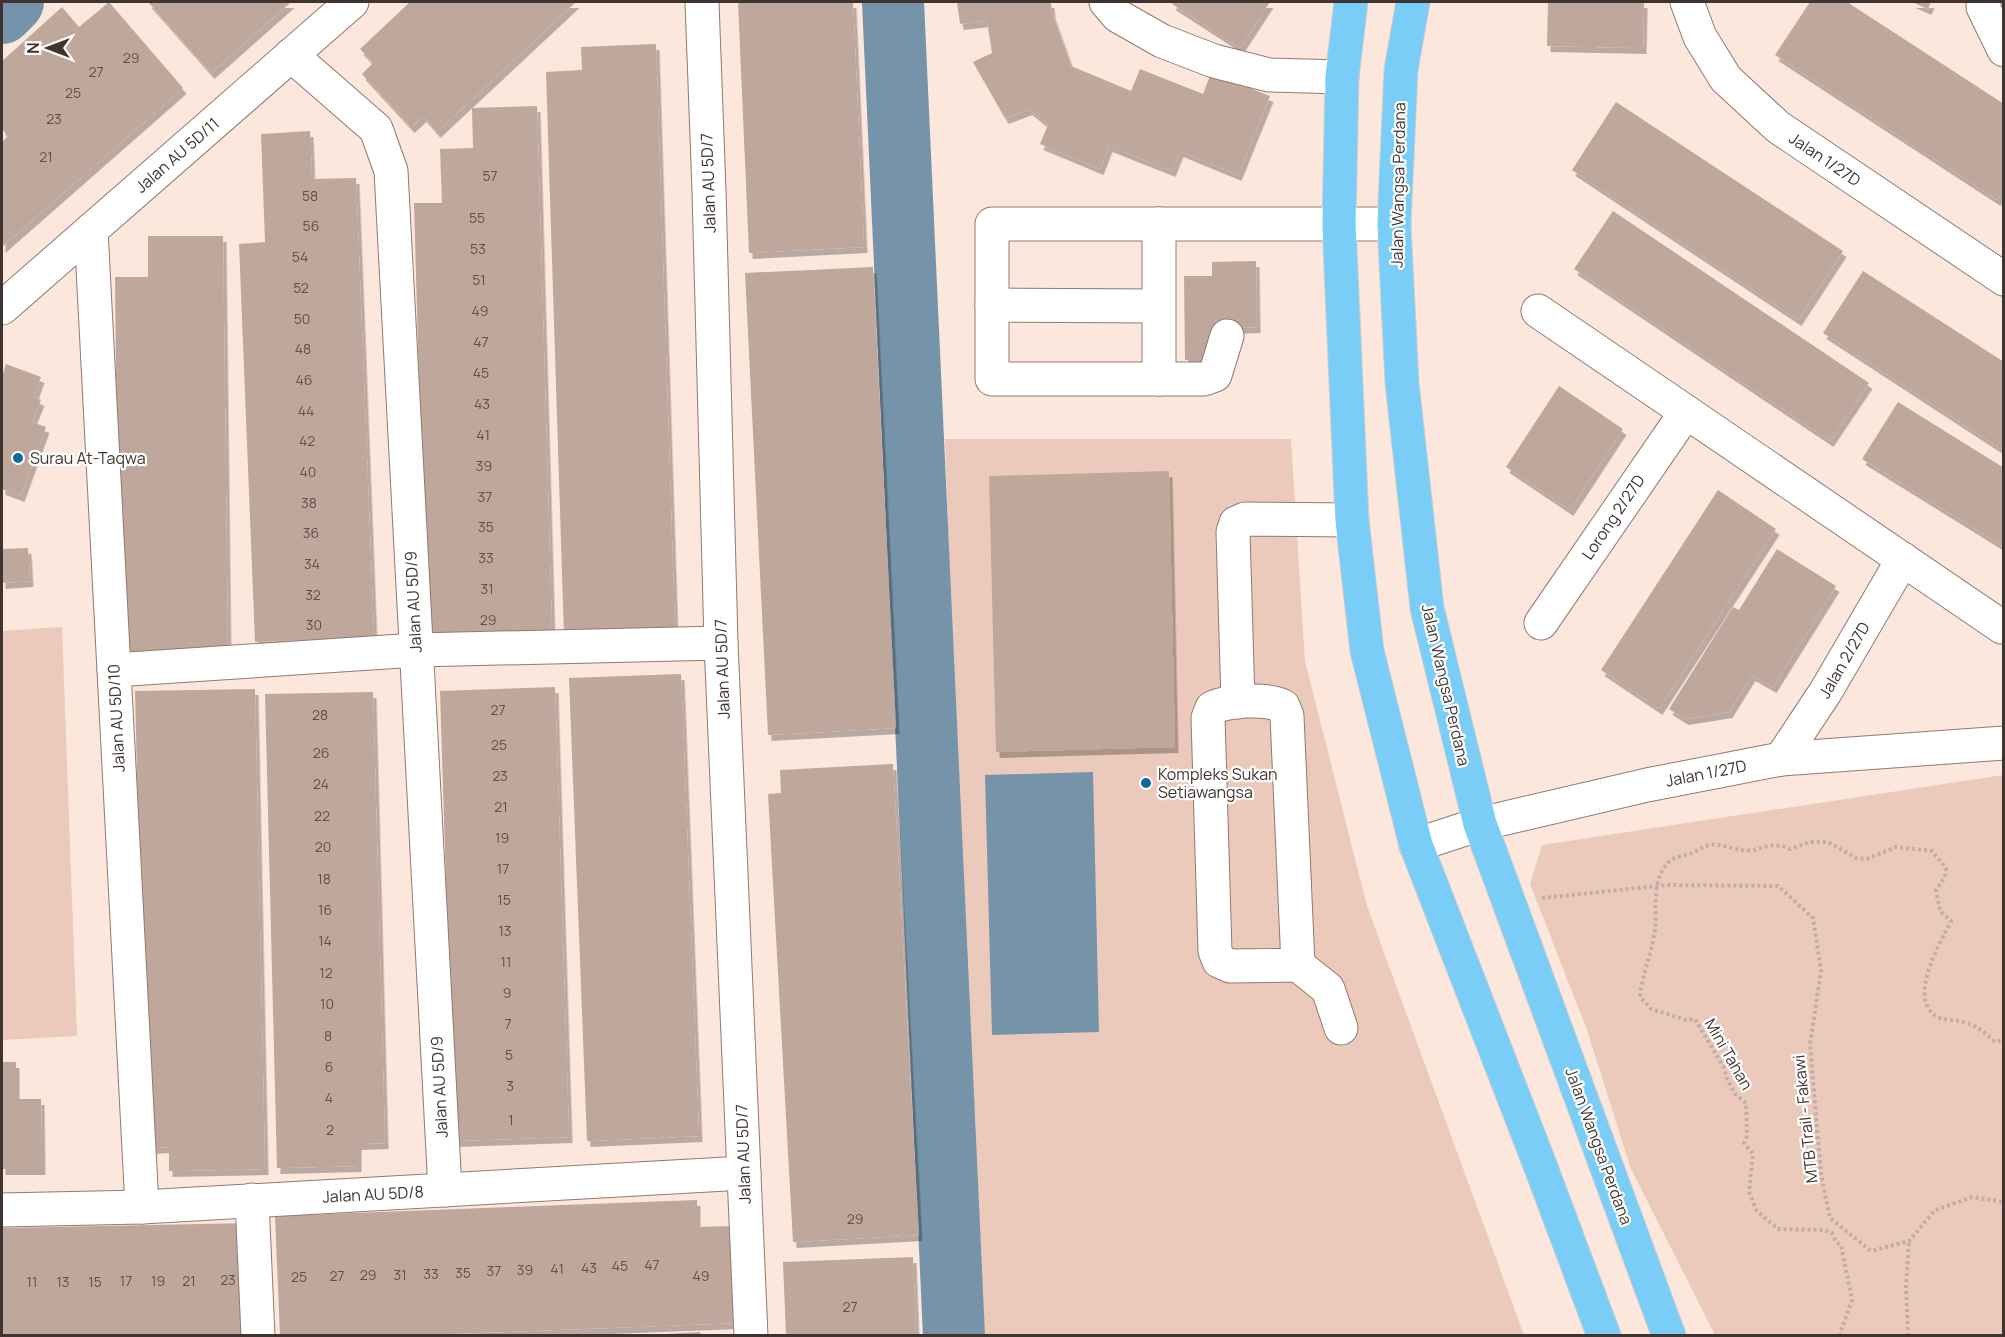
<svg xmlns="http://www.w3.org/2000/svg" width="2005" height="1337" viewBox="0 0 2005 1337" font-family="Manrope,sans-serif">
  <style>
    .green { fill: #eccabb }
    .water { fill: #7594aa }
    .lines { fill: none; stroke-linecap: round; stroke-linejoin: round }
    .river { stroke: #7594aa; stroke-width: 62 }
    .building { fill: #bfa79b; filter: url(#shadow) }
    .minor-casing { stroke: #917a6f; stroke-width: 35 }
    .major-casing { stroke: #d1cecd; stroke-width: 35 }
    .path { stroke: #c0aea6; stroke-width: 4; stroke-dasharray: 3 3; stroke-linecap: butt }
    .minor { stroke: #fff; stroke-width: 33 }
    .major { stroke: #7acdf7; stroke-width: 33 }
    .poi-dot { fill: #0a6c9a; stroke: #fff; stroke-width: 2 }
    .labels { text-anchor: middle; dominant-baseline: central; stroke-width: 4.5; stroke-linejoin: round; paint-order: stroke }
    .number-label { font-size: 14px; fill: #5f514b }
    .street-label { font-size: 16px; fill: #3f3430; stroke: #fff }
    .poi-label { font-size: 16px; fill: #3f3430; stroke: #fff; text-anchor: start }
  </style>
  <defs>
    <filter id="shadow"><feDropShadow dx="3.5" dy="6" stdDeviation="0" flood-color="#0004"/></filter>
  </defs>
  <rect width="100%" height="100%" fill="#fce7dd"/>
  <g class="green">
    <polygon points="945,439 1291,439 1305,661 1367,906 1524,1335 975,1335"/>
    <polygon points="62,627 77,1036 2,1040 2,631"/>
    <polygon points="2003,775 2003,1335 1715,1335 1631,1169 1587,1030 1530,884 1542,845"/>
  </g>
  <polygon class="water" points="1093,772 1099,1032 992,1035 985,775"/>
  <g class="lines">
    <g class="river">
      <polyline points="893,2 954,1336"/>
      <polyline points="2,13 13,2"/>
    </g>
  </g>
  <g class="building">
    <polygon points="109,2 183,88 2,247 2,142 8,136 2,129 2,61 62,7 79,27"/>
    <polygon points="148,2 291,2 211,73"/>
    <polygon points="410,2 576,2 437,132 423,116 411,127 362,74 373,63 360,49"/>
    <polygon points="738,2 853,2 864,247 749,253"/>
    <polygon points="957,2 1051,2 1052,13 1071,66 1131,91 1140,69 1203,94 1211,73 1270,96 1238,175 1180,151 1172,171 1109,146 1100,169 1040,144 1048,125 1029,109 1005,118 973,62 992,53 987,21 960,24"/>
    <polygon points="1174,2 1270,2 1240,48 1172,4"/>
    <polygon points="1548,2 1644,2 1643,48 1547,46"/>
    <polygon points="1810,2 1847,2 2004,104 2004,190 1997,200 1775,55"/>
    <polygon points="1912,2 1931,2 1928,9"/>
    <polygon points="656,44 675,632 564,636 546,72 582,70 581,47"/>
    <polygon points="1616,102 1843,251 1798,320 1572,170"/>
    <polygon points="537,106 552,633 426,637 414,203 442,203 440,149 473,148 472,108"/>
    <polygon points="310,131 312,179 356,178 374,637 255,642 239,244 265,242 261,134"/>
    <polygon points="1613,211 1869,383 1830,441 1574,269"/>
    <polygon points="148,236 223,236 228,660 119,661 115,277 148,277"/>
    <polygon points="1256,261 1257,327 1228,328 1228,360 1185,360 1184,276 1212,276 1212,262"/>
    <polygon points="873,267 896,728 768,735 745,273"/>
    <polygon points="1863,271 2004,362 2004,451 1823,333"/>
    <polygon points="6,364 41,377 34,397 41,400 32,422 46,427 21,496 2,489 2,377"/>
    <polygon points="1559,386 1623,429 1570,510 1506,467"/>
    <polygon points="1898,402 2004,468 2004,547 1862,459"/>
    <polygon points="1169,471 1175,747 996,752 989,476"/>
    <polygon points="1718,490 1776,529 1659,709 1601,670"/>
    <polygon points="28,548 30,581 2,583 2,549"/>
    <polygon points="1777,549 1836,586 1773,687 1752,675 1729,712 1685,719 1669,709 1733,607 1739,610"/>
    <polygon points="681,674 699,1136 587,1141 569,678"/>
    <polygon points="555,687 569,1137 454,1141 440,691"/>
    <polygon points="255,689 265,1169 169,1171 169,1147 146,1148 135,691"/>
    <polygon points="373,692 385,1143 358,1144 358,1166 277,1168 265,694"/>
    <polygon points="893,764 919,1235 793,1242 768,794 781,793 780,770"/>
    <polygon points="2,1062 16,1062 16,1099 41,1099 42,1169 2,1169"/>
    <polygon points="697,1200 697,1227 732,1226 736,1323 423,1335 280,1335 275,1216"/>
    <polygon points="251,1223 253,1335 2,1335 2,1228"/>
    <polygon points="913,1257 916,1335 786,1335 783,1262"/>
    <polygon points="700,1332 701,1335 665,1335 665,1334"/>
  </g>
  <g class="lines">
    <g class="minor-casing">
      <g id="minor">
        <polyline points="702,2 709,191 721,643 751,1336"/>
        <polyline points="1106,2 1118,16 1162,41 1214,61 1269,75 1342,77"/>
        <polyline points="1687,2 1700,37 1726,79 1778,127 2004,279"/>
        <polyline points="1984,2 1983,7 2004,50"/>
        <polyline points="291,55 376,129 391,171 445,1190"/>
        <polyline points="91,230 142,1207"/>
        <polyline points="992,305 1158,306"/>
        <polyline points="2,308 352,2"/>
        <polyline points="1538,311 2002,627"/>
        <polyline points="1227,336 1215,375 1204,379 992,379 992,224 1394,224"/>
        <polyline points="1159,379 1159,224"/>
        <polyline points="1541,623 1686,412"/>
        <polyline points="114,670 416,650 721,643"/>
        <polyline points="1238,702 1233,532 1236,523 1245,519 1352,520"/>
        <polyline points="1781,759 1826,691 1903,559"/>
        <polyline points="1416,845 1480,824 1647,785 1781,759 2004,743"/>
        <path d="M1298 965 1287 716 1283 706C1266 698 1229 700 1212 708L1208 718 1215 951 1219 961 1230 966 1298 965 1328 989 1341 1028"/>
        <polyline points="252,1200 258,1336"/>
        <polyline points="2,1210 142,1207 744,1173"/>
      </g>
    </g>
    <g class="major-casing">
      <g id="major">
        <polyline points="1351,2 1342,77 1339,225 1352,520 1367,651 1416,845 1540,1165 1604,1336"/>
        <polyline points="1413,2 1401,70 1394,224 1402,383 1427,608 1480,824 1669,1336"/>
      </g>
    </g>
    <g class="path">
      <polyline points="1542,898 1666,885 1778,886 1813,918 1821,971 1810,1044 1821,1174 1830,1218 1871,1251 1909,1241 1935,1210 1972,1197 2004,1202"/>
      <path d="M1839 1336 1852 1300 1841 1245 1836 1242 1832 1233 1824 1230 1778 1229 1757 1211 1749 1192 1753 1154 1744 1143 1747 1136 1746 1103 1735 1094 1727 1079 1724 1068 1695 1019 1686 1020 1651 1009 1640 997C1642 974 1652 953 1655 930 1657 907 1651 876 1671 860 1676 857 1683 856 1689 854 1696 852 1703 846 1710 845 1720 843 1731 849 1742 850 1762 853 1768 839 1790 849L1810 842H1828L1856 858 1867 859 1896 847 1932 851 1946 868 1945 877 1936 890 1940 911 1951 921C1941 942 1904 1002 1940 1018 1946 1020 1953 1020 1959 1021 1975 1024 1983 1031 1995 1042L2004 1040"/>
      <polyline points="1908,1336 1906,1286 1909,1241"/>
    </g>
    <use href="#minor" class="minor"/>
    <use href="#major" class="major"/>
  </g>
  <g class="poi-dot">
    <circle cx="18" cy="458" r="6"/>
    <circle cx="1146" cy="783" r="6"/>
  </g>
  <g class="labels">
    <g class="number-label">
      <text x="131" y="57">29</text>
      <text x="96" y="71">27</text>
      <text x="73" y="92">25</text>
      <text x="54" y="118">23</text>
      <text x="46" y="156">21</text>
      <text x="490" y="175">57</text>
      <text x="310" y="195">58</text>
      <text x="477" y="217">55</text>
      <text x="311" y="225">56</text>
      <text x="478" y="248">53</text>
      <text x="300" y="256">54</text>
      <text x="479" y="279">51</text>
      <text x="301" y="287">52</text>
      <text x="480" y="310">49</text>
      <text x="302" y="318">50</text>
      <text x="481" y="341">47</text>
      <text x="303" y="348">48</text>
      <text x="481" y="372">45</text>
      <text x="304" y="379">46</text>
      <text x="482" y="403">43</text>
      <text x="306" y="410">44</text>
      <text x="483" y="434">41</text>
      <text x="307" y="440">42</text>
      <text x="484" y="465">39</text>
      <text x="308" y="471">40</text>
      <text x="485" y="496">37</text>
      <text x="309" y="502">38</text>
      <text x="486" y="526">35</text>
      <text x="311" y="532">36</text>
      <text x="486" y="557">33</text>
      <text x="312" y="563">34</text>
      <text x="487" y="588">31</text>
      <text x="313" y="594">32</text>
      <text x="488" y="619">29</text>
      <text x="314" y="624">30</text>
      <text x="498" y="709">27</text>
      <text x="320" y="714">28</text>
      <text x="499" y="744">25</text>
      <text x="321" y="752">26</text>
      <text x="500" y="775">23</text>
      <text x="321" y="783">24</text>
      <text x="501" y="806">21</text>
      <text x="322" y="815">22</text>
      <text x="502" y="837">19</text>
      <text x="323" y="846">20</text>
      <text x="503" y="868">17</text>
      <text x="324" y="878">18</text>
      <text x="504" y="899">15</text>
      <text x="325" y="909">16</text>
      <text x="505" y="930">13</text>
      <text x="325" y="940">14</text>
      <text x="506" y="961">11</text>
      <text x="326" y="972">12</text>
      <text x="507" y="992">9</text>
      <text x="327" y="1003">10</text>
      <text x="508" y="1023">7</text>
      <text x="328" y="1035">8</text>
      <text x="509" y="1054">5</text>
      <text x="329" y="1066">6</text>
      <text x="510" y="1085">3</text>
      <text x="329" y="1097">4</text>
      <text x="511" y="1119">1</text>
      <text x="330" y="1129">2</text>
      <text x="855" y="1218">29</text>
      <text x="652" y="1264">47</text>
      <text x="620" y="1265">45</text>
      <text x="589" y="1267">43</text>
      <text x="557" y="1268">41</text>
      <text x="525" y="1269">39</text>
      <text x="494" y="1270">37</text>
      <text x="463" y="1272">35</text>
      <text x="431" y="1273">33</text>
      <text x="368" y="1274">29</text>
      <text x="400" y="1274">31</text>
      <text x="337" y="1275">27</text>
      <text x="701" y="1275">49</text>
      <text x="299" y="1276">25</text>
      <text x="228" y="1279">23</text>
      <text x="126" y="1280">17</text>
      <text x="158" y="1280">19</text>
      <text x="189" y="1280">21</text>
      <text x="32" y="1281">11</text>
      <text x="63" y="1281">13</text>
      <text x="95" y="1281">15</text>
      <text x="850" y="1306">27</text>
    </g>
    <g class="street-label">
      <text transform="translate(177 155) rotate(-41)">Jalan AU 5D/11</text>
      <text transform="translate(1825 159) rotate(34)">Jalan 1/27D</text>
      <text transform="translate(708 183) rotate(-92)">Jalan AU 5D/7</text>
      <text transform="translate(1398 185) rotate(-89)">Jalan Wangsa Perdana</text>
      <text transform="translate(1613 517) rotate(-56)">Lorong 2/27D</text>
      <text transform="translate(413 602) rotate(-93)">Jalan AU 5D/9</text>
      <text transform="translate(1844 660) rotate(-60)">Jalan 2/27D</text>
      <text transform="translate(722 669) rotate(-92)">Jalan AU 5D/7</text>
      <text transform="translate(1446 685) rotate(77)">Jalan Wangsa Perdana</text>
      <text transform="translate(116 718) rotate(-93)">Jalan AU 5D/10</text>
      <text transform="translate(1706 773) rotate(-11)">Jalan 1/27D</text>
      <text transform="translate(1729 1054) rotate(60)">Mini Tahan</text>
      <text transform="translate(439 1087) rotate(-93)">Jalan AU 5D/9</text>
      <text transform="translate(1805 1119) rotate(-96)">MTB Trail - Fakawi</text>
      <text transform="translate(1599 1146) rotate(70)">Jalan Wangsa Perdana</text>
      <text transform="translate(743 1154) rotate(-92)">Jalan AU 5D/7</text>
      <text transform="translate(373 1194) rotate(-3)">Jalan AU 5D/8</text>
    </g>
    <g class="poi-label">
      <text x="30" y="458">Surau At-Taqwa</text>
      <text x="1158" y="774">Kompleks Sukan<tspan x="1158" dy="18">Setiawangsa</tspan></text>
    </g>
  </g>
  <rect width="2005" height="1337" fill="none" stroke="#3f3430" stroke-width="6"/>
  <g transform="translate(48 48) rotate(270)" stroke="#ffffff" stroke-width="4.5" paint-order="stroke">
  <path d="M0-4.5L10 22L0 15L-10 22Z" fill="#3f3430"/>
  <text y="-9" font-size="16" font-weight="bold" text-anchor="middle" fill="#3f3430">N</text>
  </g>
</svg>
